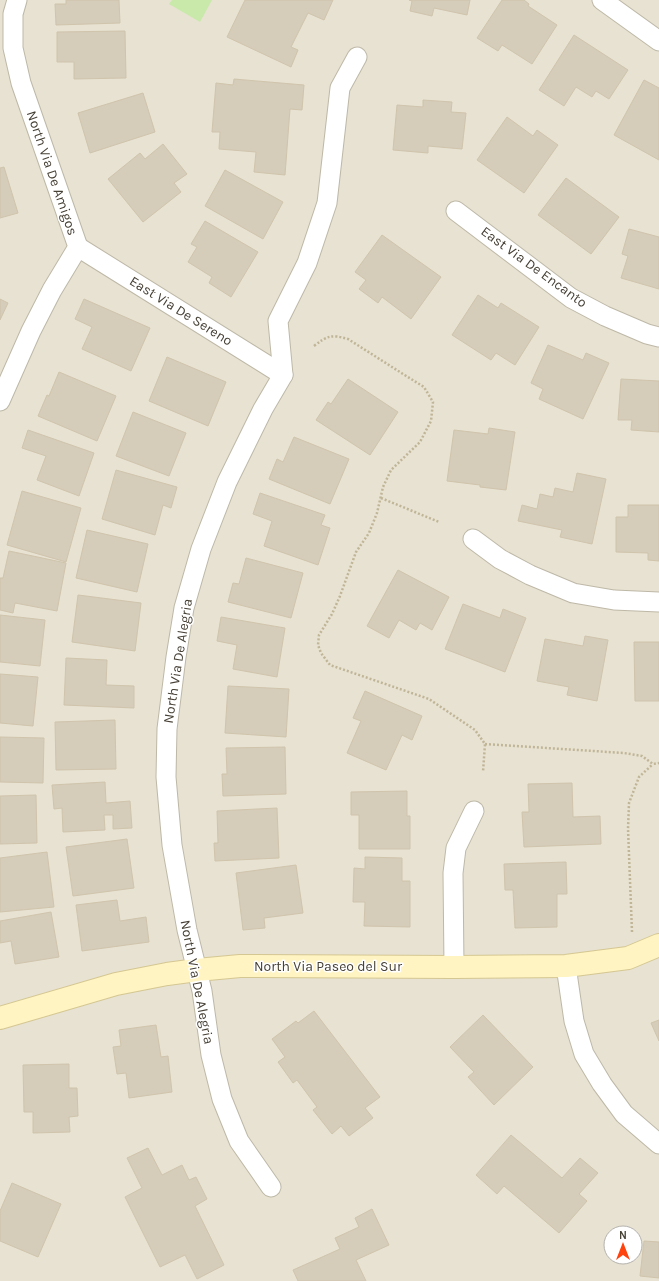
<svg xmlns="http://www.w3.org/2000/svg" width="659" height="1281" viewBox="0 0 659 1281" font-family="Karla,sans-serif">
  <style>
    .residential { fill: #e7e2d2; fill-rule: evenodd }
    .green { fill: #c9e9ab }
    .building { fill: #d5ccb9; stroke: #d0c4ac }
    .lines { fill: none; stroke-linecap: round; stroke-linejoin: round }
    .street-casing { stroke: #beb8a7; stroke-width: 21 }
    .secondary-casing { stroke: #d5c792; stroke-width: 24 }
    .path { stroke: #c1b597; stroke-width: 2.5; stroke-dasharray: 2 2; stroke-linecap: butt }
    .street { stroke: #fff; stroke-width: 19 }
    .secondary { stroke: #fff4c2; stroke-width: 22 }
    .labels { text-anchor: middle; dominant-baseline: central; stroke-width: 3; stroke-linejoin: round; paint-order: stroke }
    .street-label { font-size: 14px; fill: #453f34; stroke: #fff }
  </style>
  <rect width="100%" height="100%" fill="#f3efe4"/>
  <path class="residential" d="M0 0H659V1281H0ZM611 1233H635V1257H611Z"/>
  <polygon class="green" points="172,0 212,0 200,22 169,4"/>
  <g class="building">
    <polygon points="66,0 119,0 120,23 56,25 55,4 66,4"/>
    <polygon points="245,0 333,0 324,20 308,13 291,47 298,50 291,67 227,37"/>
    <polygon points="409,0 470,0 467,15 434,8 432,16 410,11 412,1"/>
    <polygon points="502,0 524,0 529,4 528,6 557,25 532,64 502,45 498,51 477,38"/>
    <polygon points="125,31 126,78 74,79 74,62 57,62 57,32"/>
    <polygon points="574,35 628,70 609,99 596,91 592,97 576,87 564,106 539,90"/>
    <polygon points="234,79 304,85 302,110 290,109 285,175 254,172 256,152 219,149 220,132 212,132 216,83 233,85"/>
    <polygon points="644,80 659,88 659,160 614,135"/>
    <polygon points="143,93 155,132 90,153 78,113"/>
    <polygon points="423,100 452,102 451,112 466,113 462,149 428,146 428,153 393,150 397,105 423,107"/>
    <polygon points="507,117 533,136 537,130 558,145 524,193 477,160"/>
    <polygon points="163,144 187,174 174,183 181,192 143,222 108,179 140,153 145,159"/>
    <polygon points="4,167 18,213 0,218 0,168"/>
    <polygon points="225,170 283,202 263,239 205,206"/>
    <polygon points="566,178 619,217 591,254 538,215"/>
    <polygon points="205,221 258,252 231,297 209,283 212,277 188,262 197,247 191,244"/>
    <polygon points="629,229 659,237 659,289 621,278 628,256 622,254"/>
    <polygon points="382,235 441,277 411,319 382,297 378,303 359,289 366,280 355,272"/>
    <polygon points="478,295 498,308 501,303 539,327 515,365 496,353 491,360 452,335"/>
    <polygon points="0,299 8,303 0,320"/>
    <polygon points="84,299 150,328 131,371 82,349 92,327 75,319"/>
    <polygon points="548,345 583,360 586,353 609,363 583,419 539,399 543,389 531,383"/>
    <polygon points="167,357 226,382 208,426 149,401"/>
    <polygon points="59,372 116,396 97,441 38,416 47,395 49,396"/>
    <polygon points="348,379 398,412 370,455 316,420 328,402 331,404"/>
    <polygon points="621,379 659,381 659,432 631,430 632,420 618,420"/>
    <polygon points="133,412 186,433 169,476 116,456"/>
    <polygon points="489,428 515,432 506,490 480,487 480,485 447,481 454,430 488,434"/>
    <polygon points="28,430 94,453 79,496 37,480 46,456 22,448"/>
    <polygon points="294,437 349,459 330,504 269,479 277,459 283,462"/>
    <polygon points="116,470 177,487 171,508 163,505 155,535 102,519"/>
    <polygon points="577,473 606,479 592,544 560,537 562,530 518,521 522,505 537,509 540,494 553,497 555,488 573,492"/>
    <polygon points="22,491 81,508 66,562 7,545"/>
    <polygon points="260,493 325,515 321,525 330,528 318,565 264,546 272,521 253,514"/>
    <polygon points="628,505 659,505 659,561 648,560 648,553 616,552 616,517 628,517"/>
    <polygon points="87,530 148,544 137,592 76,578"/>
    <polygon points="9,551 66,563 57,611 15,603 13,613 0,610 0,578 3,578"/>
    <polygon points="246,558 303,573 291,618 228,602 233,583 239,584"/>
    <polygon points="398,570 449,597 432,630 420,623 416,630 399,620 389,638 367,626"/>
    <polygon points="78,595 141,603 135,651 72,642"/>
    <polygon points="463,604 500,618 503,609 526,618 505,672 445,649"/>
    <polygon points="0,615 45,620 40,666 0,662"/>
    <polygon points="221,617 285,628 277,677 233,669 237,645 217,641"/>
    <polygon points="585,636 608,640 597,701 567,695 569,687 537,681 545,639 583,646"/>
    <polygon points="634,642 659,642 659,701 635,701"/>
    <polygon points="66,658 107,660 106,685 134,686 134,708 64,705"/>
    <polygon points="0,674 38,677 33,726 0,723"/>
    <polygon points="228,686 289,689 286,737 225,733"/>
    <polygon points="365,691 422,716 412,740 402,735 386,770 347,753 361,721 353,718"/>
    <polygon points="115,720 116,769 56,770 55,722"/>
    <polygon points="0,737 44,738 43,783 0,782"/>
    <polygon points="285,747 286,794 223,796 222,774 227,774 226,748"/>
    <polygon points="105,782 106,803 130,801 132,828 113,829 113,815 104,815 105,830 63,832 62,808 54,809 52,785"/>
    <polygon points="572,783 573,817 600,816 601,844 524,847 522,812 529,812 528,784"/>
    <polygon points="407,791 407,816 410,816 410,849 359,849 359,815 351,815 351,792"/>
    <polygon points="36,795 37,843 0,844 0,796"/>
    <polygon points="277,808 279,858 215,861 214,843 218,843 217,811"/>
    <polygon points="127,839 134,888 73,896 66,847"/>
    <polygon points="47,852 54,907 0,912 0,858"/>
    <polygon points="365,857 402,858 402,881 410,881 410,927 364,926 365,902 353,902 354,868 365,869"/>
    <polygon points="566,862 567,894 557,894 557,927 515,928 513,890 505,890 504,864"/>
    <polygon points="296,865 303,913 264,918 265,928 243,930 236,873"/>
    <polygon points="117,900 120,921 146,917 149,942 82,951 76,905"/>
    <polygon points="51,912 59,957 15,964 11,941 0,943 0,921"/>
    <polygon points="314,1011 380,1097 365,1108 373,1118 349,1136 341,1126 332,1134 313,1110 317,1107 297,1080 293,1083 278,1062 285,1057 272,1039 296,1021 298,1023"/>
    <polygon points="483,1015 533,1067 494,1105 468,1077 474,1072 450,1047"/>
    <polygon points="659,1020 659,1041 651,1023"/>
    <polygon points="156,1025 161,1057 168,1056 172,1092 129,1098 126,1073 117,1074 113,1047 121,1046 119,1030"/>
    <polygon points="69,1064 69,1088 77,1088 78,1116 69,1117 70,1132 33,1133 33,1112 24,1112 23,1065"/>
    <polygon points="511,1135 562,1178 580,1158 598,1173 579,1194 587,1201 559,1233 504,1186 497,1194 476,1175"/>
    <polygon points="148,1148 162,1175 182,1165 189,1180 196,1177 207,1199 195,1206 224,1265 197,1279 185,1255 160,1267 125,1197 142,1188 127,1158"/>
    <polygon points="12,1183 61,1204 38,1257 0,1241 0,1211"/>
    <polygon points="372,1209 389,1245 356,1260 366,1281 298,1281 293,1270 340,1249 335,1238 359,1227 355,1218"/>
    <polygon points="644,1241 659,1242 659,1278 640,1276"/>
  </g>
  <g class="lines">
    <g class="street-casing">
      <g id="street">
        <polyline points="602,0 659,41"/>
        <polyline points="456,211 571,298 605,316 647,334 659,337"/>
        <polyline points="78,247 283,375"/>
        <polyline points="0,401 31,331 52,290 78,247 21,83 13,48 13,14 17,0"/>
        <polyline points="473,539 500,559 530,575 573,593 614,600 659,602"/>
        <polyline points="566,966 574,1021 584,1054 602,1084 624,1114 659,1144"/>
        <polyline points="454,967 453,873 456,848 474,811"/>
        <polyline points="271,1187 239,1141 222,1099 211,1055 202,991 187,930 172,845 166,777 167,729 176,657 184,608 201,549 227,482 263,409 283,375 278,321 307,263 327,203 340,88 357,57"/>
      </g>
    </g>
    <g class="secondary-casing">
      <polyline id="secondary" points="0,1018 116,984 167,974 197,970 240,966 454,967 566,966 628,958 659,945"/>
    </g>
    <g class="path">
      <path d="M314 346C327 336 331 334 348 339L403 374 424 387 433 402 431 421 420 442 391 470 383 487 377 513 369 533 356 552 340 596 332 614 319 635 318 645 321 653 330 665 429 699 475 730 485 744 483 772"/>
      <polyline points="381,498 439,522"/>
      <polyline points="485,744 624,753 642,756 653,764 659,763"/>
      <polyline points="632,932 628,829 629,803 639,777 653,764"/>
    </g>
    <use href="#street" class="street"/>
    <use href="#secondary" class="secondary"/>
  </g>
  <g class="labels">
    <g class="street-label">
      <text transform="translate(52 173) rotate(71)">North Via De Amigos</text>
      <text transform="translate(534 267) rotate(36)">East Via De Encanto</text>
      <text transform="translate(181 311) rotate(32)">East Via De Sereno</text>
      <text transform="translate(178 661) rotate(-81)">North Via De Alegria</text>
      <text x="328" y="966">North Via Paseo del Sur</text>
      <text transform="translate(197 982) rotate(79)">North Via De Alegria</text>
    </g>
  </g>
  <g transform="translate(623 1245)"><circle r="19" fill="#ffffff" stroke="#b5b2ae"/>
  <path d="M0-3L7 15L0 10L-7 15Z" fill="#ff430f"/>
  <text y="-6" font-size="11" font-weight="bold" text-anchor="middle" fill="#453f34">N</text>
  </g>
</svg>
